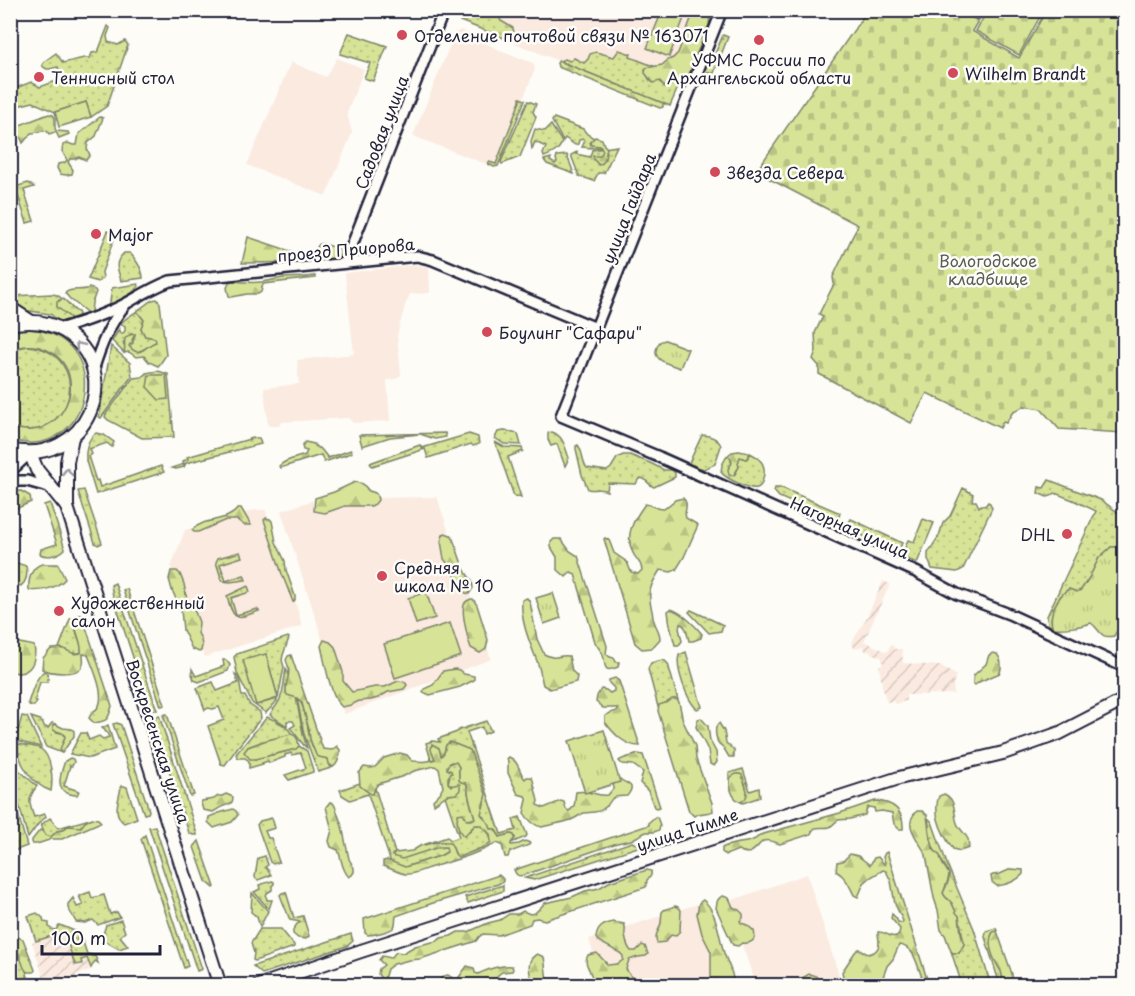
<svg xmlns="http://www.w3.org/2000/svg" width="1135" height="996" viewBox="0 0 1135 996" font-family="'Playpen Sans',sans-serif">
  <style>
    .built { fill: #fbeae0 }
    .industrial { fill: url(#industrial-furrows) }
    .grass { fill: url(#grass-dots); stroke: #7c8369; stroke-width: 1.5 }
    .forest { fill: url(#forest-firs); stroke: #7c8369; stroke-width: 1.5 }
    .cemetery { fill: url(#cemetery-stones); stroke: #7c8369; stroke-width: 1.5 }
    .park { fill: url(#park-tufts); stroke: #7c8369; stroke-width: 1.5 }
    .garden { fill: #d7e497; stroke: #7c8369; stroke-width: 1.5 }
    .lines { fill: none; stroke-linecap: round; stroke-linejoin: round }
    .minor-casing { stroke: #22223b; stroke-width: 14 }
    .major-casing { stroke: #22223b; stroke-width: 16 }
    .minor { stroke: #fdfcf7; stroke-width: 9 }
    .major { stroke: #fdfcf7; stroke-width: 12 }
    .oneway { stroke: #9a9aa2 }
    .poi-dot { fill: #d1495b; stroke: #fdfcf7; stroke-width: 2 }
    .labels { text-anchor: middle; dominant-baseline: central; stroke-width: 5; stroke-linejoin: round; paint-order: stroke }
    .poi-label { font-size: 16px; fill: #22223b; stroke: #fdfcf7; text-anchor: start }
    .street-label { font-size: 16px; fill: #22223b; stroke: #fdfcf7 }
    .park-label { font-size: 16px; fill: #585c57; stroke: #fdfcf7 }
  </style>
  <defs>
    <pattern id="industrial-furrows" width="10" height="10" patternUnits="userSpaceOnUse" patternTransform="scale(1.5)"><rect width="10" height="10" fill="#fbeae0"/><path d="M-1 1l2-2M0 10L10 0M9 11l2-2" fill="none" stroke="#d7c8c1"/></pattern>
    <pattern id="grass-dots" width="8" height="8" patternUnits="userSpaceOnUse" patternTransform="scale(1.5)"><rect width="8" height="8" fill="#d7e497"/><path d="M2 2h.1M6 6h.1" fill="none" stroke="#b8c383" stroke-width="1.8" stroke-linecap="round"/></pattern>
    <pattern id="forest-firs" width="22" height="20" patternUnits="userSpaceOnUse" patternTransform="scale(1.5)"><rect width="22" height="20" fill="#d7e497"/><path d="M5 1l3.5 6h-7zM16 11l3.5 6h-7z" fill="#b8c383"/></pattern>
    <pattern id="cemetery-stones" width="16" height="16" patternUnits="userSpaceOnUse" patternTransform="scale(1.5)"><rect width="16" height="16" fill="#d7e497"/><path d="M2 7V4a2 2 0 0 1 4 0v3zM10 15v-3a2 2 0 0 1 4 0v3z" fill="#b8c383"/></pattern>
    <pattern id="park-tufts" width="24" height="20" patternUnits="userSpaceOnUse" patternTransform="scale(1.5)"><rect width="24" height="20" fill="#d7e497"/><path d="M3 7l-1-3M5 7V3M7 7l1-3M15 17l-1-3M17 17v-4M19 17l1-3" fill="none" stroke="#b8c383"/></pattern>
  </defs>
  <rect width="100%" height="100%" fill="#fdfcf7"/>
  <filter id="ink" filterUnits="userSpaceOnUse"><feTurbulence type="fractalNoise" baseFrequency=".0167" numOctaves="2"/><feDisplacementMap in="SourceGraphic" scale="12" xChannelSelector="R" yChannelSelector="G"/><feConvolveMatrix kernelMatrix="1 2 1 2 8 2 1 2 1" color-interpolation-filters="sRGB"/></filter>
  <g filter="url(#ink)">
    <g class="built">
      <polygon points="464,10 709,11 670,106 460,21"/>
      <polygon points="461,30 505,53 533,63 535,69 497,165 494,167 413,136 455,33"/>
      <polygon points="337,58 364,69 347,113 352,133 326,196 247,165 291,62 326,77"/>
      <polygon points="415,265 429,267 430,293 410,294 405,305 397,336 401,375 396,379 387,380 390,421 353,423 348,418 281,422 279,426 268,426 264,388 299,384 297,360 354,354 345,273"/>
      <polygon points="350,488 372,498 437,497 491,659 344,714 317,622 281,511"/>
      <polygon points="255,510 266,510 268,521 295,600 302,626 205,657 203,652 200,653 171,567 185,530"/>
      <polygon points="807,874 842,985 756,985 727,902"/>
      <polygon points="704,902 730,985 603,985 589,939"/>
    </g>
    <g class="industrial">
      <polygon points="883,581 890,584 864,641 887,652 891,644 895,649 902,649 903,663 939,666 956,675 953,684 954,694 906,695 906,701 895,704 893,701 887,702 882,686 879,666 883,664 882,658 868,651 866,652 863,646 854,649 852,642 867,617"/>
      <polygon points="64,931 75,965 82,963 81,960 88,958 91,968 87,972 76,974 77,977 71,982 74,983 66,985 46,985 32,942"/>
    </g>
    <g class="grass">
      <polygon points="464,11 490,11 497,13 501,21 513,28 514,33 512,37 504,38 460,21"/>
      <path d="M108 26 110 28 107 36 108 42 118 45 125 41 128 45 107 106 91 117 86 102 55 112 33 102 17 106 11 90 31 82 40 87 62 79 58 67C52 68 46 72 42 65L45 61 56 53 63 63 84 58H90L92 53 98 52Z"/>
      <polygon points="349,33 387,46 373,81 364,78 370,63 340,54"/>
      <polygon points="723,35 728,37 714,73 710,73 704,71 703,68 711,63"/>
      <polygon points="619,50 631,54 630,57 656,67 645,71 650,81 660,81 662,84 679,85 670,106 559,61 565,59 570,61 574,58 584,63 588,59 590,54 596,52 614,57"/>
      <polygon points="520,98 525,100 498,166 494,167 488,164 489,162 496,164 520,101"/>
      <polygon points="528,101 536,104 533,112 536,117 520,157 502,164 501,162"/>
      <polygon points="554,118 583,129 587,134 594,138 600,147 593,148 582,147 584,143 583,139 579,140 578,144 575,145 565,138 563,141 552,121"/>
      <path d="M551 125 562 142C560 150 551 155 544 157L543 154 546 147 535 142 532 149 531 141 535 129 545 131Z"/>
      <polygon points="617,146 604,173 598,173 594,181 579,176 571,155 577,152 576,154 590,157 592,150"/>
      <polygon points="567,155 574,174 547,164 544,160 551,158 550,161 555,164 557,162 556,159 557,156"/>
      <polygon points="28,183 34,187 24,190 34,221 27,223 15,187"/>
      <polygon points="108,231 114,234 115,236 102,272 103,278 98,282 88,279"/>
      <path d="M124 253H130C136 260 143 269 143 278L121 281C119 270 112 264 124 253Z"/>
      <path d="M138 284 139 286C132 293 122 304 112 305L110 302 112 288Z"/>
      <polygon points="52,294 57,295 64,300 59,300 57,306 72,319 78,318 77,319 63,324 50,314 23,310 11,301 11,297 13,296"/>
      <path d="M137 311 144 320 141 328 145 336 156 338V342C148 345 144 352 135 352L129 346 130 344H132L135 335 132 333 123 343 125 348 124 353 112 341 119 329 120 333H123L125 331V326L121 324C123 319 132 315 137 311Z"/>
      <path d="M28 346C94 352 76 448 11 427L10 350Z"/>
      <polygon points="111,346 130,363 132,376 101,418 99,417"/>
      <polygon points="158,371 168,374 174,437 142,438 108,420 105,417 106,414 133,378 142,377 146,373"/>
      <polygon points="504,431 514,432 518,434 521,445 504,444 495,438 498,432"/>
      <path d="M552 432C564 436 565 448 569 458L565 466 557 444 551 446 548 440V433Z"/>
      <path d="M96 433 104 435 114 442 112 447 107 443 89 449 92 454 88 456 96 481 98 480 100 487 161 466 164 472 96 494 86 461C85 452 87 439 96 433Z"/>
      <polygon points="445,433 446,437 435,439 420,434 390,437 362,446 359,435"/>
      <polygon points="469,434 478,437 479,444 473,446 471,444 428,458 425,449 372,466 370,463 420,445 422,448"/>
      <path d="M702 435C710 435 719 439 721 446L715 464 704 469 690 465 689 463Z"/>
      <polygon points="253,438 259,438 261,444 186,463 184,467 176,469 172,468 184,464 183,461 188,459 187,457"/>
      <polygon points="495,442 504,447 522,448 523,451 508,457 521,497 514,496"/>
      <path d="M578 445C583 451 582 462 587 468L607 471 611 468 617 458 623 455H630L650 463 664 470H672L675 473V477L654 487C648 486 648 479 641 478L638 480 636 484 608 483 607 491C600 487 595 491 588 489L582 475 576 449V446Z"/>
      <path d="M750 453C765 460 767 470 761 485 760 486 758 488 757 488 749 490 725 478 721 472L722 465 727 456H730L732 465 730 467 735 474 739 466 738 463 739 458 741 457 745 459 749 457Z"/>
      <path d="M1049 480 1101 500 1124 517V543L1117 547H1111L1099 558 1089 578 1081 590 1077 592 1069 589C1058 596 1047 615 1053 628L1048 624 1047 616 1096 511 1073 500 1055 493 1051 496 1047 497 1038 493 1039 487 1044 488Z"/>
      <polygon points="775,488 782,488 840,513 838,520 836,522 779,497 774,491"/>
      <polygon points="963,488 973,494 972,501 976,501 979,507 981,505 985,506 988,502 990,503 992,508 963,569 957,572 932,569 928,559 928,553 939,536 943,523 950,516"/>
      <polygon points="84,490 102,543 98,545 95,543 78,491"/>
      <polygon points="851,519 902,543 900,548 895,549 849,530 847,525"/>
      <polygon points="923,519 934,523 917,563 902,557 902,555 908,540 914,542"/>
      <polygon points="240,552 242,557 220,564 226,581 244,575 246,580 230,582 222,581 216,562 218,558"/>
      <path d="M11 561 26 566C28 574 27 581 21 586L13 584 11 587Z"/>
      <polygon points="115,583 157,710 150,709 113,596 111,585"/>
      <path d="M248 586 250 592 231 598 236 615 257 609 259 611C235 619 234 622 227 596Z"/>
      <polygon points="127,589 165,705 161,706 123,590"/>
      <polygon points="691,610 723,625 721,631 709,633 689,612"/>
      <path d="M73 618 75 619C75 624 75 629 77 634 79 641 83 645 81 653H70L64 649 59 648 70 619Z"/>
      <polygon points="288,637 289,638 283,655 282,660 284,667 278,698 266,654 256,705 277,699 277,701 266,713 252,703 237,673 234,657 237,654"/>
      <path d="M686 652 702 707 697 709C687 701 675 667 679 655Z"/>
      <polygon points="223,660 226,660 230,665 228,671 199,682 194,680 192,674 192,669 196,676 224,666"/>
      <polygon points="662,660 665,661 668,664 678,700 674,699 658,707 648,669 651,663"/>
      <path d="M286 669 289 678 286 685V690L288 695 296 697 303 734 307 748C300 743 297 734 290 728L295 725 293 721H287V726L270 715C272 710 278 705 280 699 284 690 284 679 286 669Z"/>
      <path d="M235 674C242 679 239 688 242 696H245L250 705 260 712 261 718 237 748 225 765 221 764 208 726 224 720 219 707 213 709 208 708 205 710 197 688 213 682 217 691 238 683Z"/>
      <path d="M297 698C306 706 307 727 310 739 311 743 313 748 315 752L329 759 330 766 333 767 331 768 318 772 304 734Z"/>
      <polygon points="167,714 194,795 190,796 163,715"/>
      <polygon points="159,715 197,834 197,835 193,835 189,833 155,727 155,718"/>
      <polygon points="22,716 27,717 41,747 16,741 16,738"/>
      <polygon points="31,717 40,720 45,727 48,728 52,723 55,724 53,726 56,732 62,733 65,736 61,752 62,753 46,747"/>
      <path d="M267 717C276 720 287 726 293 735L264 741 248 747 255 759C267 755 290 753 299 746L307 751 313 770V772L289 780 285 775 306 768 301 753 292 755 291 753 285 755V757L269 763 268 761 262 763 263 764 249 768V761L245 758H238L236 754Z"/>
      <polygon points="486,721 491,731 484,734 482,727 467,732 501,834 516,830 513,819 520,817 527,835 526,837 511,843 515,838 512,834 500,837 495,829 491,829 489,825 481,814 484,804 481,783 470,750 450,742 446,745 444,753 441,756 439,748 432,745 435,759 431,760 426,743 432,741 440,742 438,739 457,732 459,730"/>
      <polygon points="117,723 121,725 148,807 149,811 148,813 144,814 113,724"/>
      <polygon points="108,725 115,749 90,758 70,754 81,733 86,733 89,740 99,736 103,739 109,737 107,733 102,728"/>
      <path d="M17 744C25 745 35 746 41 749 52 757 53 779 51 791 31 784 19 764 17 744Z"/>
      <path d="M70 758 73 759 74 762 72 766H70L64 786 79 791 77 795C54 794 59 777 65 761Z"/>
      <path d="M454 761 457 762 459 767V780L466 783 467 785 469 798 475 818 471 820H466L465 815 467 834 475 825H480C486 831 495 835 489 845L462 857H457L450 843C440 840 430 843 420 846L447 837 451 840 459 837 445 796 447 795 456 794 453 786 448 783 451 771 447 769V766Z"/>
      <path d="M11 763 37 786C27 799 29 803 34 817L45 814 46 817 39 823 28 838 11 775Z"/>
      <path d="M743 769 750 791 759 788 760 797 743 803 741 802C750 796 746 785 742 775L738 774 729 779V773Z"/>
      <path d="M360 783C362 789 368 793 373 793L375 788 395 853 393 854 408 856 439 847H447V852L440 856 405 867 391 863 368 794 350 800 342 795 340 790Z"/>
      <polygon points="10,786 27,846 11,852 11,794"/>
      <path d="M121 786H124L127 787 137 818 124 823C111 813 120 799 121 786Z"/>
      <polygon points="50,818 58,828 90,819 81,827 67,826 63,830 57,831 51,837 45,835 41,825"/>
      <polygon points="272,818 275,828 265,831 268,838 271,838 279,862 273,864 270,862 257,825 260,821"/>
      <path d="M928 818 932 822 947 864 974 929 989 979 984 982 962 985 951 951 953 953H959L964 944 959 916C954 912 955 907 951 903 948 899 945 898 943 893 945 888 950 881 949 875 948 868 938 857 935 851 929 841 930 829 928 818Z"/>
      <polygon points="155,826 202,969 197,971 149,827"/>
      <polygon points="145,835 188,966 184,968 141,839"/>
      <polygon points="199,841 215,887 214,888 206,881 194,847"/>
      <polygon points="632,842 638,845 638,847 534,880 525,878"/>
      <polygon points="265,856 268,865 265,867 269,871 271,875 258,880 256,879 255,877 258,858"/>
      <polygon points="272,881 274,882 274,884 272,886 272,890 267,893 266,896 267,900 272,900 269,909 254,892 260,889 259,885"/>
      <polygon points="503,885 503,891 468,903 465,897"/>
      <polygon points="90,892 92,898 104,895 110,914 117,912 120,917 98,925 93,920 85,923 76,922 68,908 68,904 73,898 77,907 83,905 79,896"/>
      <polygon points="252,893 268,911 260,927 257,917 251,912"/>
      <path d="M37 913 43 918 44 922 49 923V927L51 929 56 930 59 925C66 927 71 930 77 932L78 934 77 940 82 939 87 954 95 956 98 963 95 961 91 968 87 958 81 960 82 964 75 965 64 932 36 941 28 916Z"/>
      <polygon points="121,920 125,932 120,936 128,946 119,949 103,940 102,937 106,925"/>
      <path d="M996 928 997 931 993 932C986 945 995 959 1001 971 1003 975 1002 980 1004 985H1000L985 937 986 931Z"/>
      <polygon points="260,929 281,929 294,945 294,947 255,961 253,960 254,953 251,943"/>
      <polygon points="351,934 353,941 347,946 262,974 253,966"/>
      <polygon points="17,942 28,977 11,981 11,944"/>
    </g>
    <g class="forest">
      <polygon points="704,12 710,15 709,25 694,60 689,75 681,85 673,84 665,87 660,81 653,83 645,73 646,68 662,65 668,60 673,58 678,53 691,19 697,13"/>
      <polygon points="559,61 663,103 663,107 660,108 558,67 557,63"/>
      <path d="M49 114 53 115 55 118V128L56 131 68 132 69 134 59 138 56 132 49 134 47 131C42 130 36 133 31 133L23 143 18 131 20 125C30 121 39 118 49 114Z"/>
      <polygon points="100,117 103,118 96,136 88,143 87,149 90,155 86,160 79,157 75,159 70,159 68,162 73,170 72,174 66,175 60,174 57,168 58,164 64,163 67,160 62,151 63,145 68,143 73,145 77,145 79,134"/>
      <path d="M595 137 602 139 604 145 607 148C604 156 608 161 599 165L594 160 593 156H600L603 151 600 146 591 145 590 142Z"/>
      <path d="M248 237 308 257C325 248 308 237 338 249L340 251V255L336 258 313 262 242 263Z"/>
      <path d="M313 276H315V278L263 284 261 292 258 294H247L232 297 229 296 227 288 229 282 232 281C241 282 252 283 261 282 269 281 276 279 284 278 294 277 303 278 313 276Z"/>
      <path d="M89 288 95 290 96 292 92 303 91 312 89 314 70 299 65 293C72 287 81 292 89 288Z"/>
      <path d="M63 299C69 302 72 310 78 312L79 314 78 318 72 319 57 307V302Z"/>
      <path d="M157 299 160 303 166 355 160 364 158 366 149 362 144 356 136 357 129 352 124 353C127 343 119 336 135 334L132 340 133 343 130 344 129 346C140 360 145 345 156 342L155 338 145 336 141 328 144 320 137 311 152 300Z"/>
      <path d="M23 329C118 329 94 465 11 440V427C62 446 95 374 47 350 35 344 22 345 11 350V332Z"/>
      <polygon points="149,375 166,375 168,399 159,400 147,387"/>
      <path d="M305 442 314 444 316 447 321 449 328 458 351 450 352 452 351 453 324 462 321 455 280 468 279 466C286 459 297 458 305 455L307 451 303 450 302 446Z"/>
      <polygon points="739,451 749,453 749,456 746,459 740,457 738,463 739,467 733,476 729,475 728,469 732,463 730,457 727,456 732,452"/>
      <path d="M355 482 363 484 369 491C375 493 377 492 378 500L375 504 371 506H345L325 513 314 511 315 498 334 492Z"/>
      <polygon points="21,491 30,496 31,502 11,511 11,492"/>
      <path d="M683 498C690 504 683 511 686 518L698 525 684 557 676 570 671 572 660 570C650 586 647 592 652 611 653 614 652 617 654 621 656 628 660 631 660 639L652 648 642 649 635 643 604 539 605 538 609 540 614 553 627 562 631 572 638 574 642 570C641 561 636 560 633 553 624 535 634 519 645 504 652 504 656 510 664 509L675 500Z"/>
      <path d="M50 503 65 549C59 555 48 558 40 554L41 549 57 544 44 505Z"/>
      <path d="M238 508H241L251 525H244L237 520H226L198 532H194L192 530C204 517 228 523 238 508Z"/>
      <polygon points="266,518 270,519 272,521 276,542 285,561 286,570 295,596 295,600 293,602 282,574 264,520"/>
      <path d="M445 533 451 535 452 537C459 551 461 570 472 580L473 588 469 594 463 592 452 569 444 559 441 541 443 535Z"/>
      <path d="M554 539H561L570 551 578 556 607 646 606 654 610 657 614 658 616 662H619L618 667C602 674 606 665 603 655 602 651 597 647 595 642L575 574 571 572 566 577 557 569V557L551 547V542Z"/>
      <path d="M42 564H58L65 579C57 588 41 592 29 590 28 580 31 567 42 564Z"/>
      <polygon points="171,571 177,571 180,574 184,584 187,600 193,607 199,622 198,633 201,639 202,646 201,651 199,652 192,649 183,630 181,610 172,590 169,579"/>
      <path d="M527 598 530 602 537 639 544 654C557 661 558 654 569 656L572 671 577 676 576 682 550 689 543 685C541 677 540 669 537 661 530 643 520 621 522 600Z"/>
      <path d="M471 599H473L477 605 488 640 486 649 480 653 471 648C468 640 461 612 464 605 465 601 467 601 471 599Z"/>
      <path d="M671 609C681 612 695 625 702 634L701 638 693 641H689L686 629 683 625 680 624 679 628 682 641 679 645H675L670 626 668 611Z"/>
      <path d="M78 615H82L112 706C108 719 109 721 94 723L89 718 92 712C111 705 93 668 88 655L83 654C83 658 84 661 83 664 81 677 50 673 42 669L43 658 51 649C55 649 60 648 64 649 71 652 73 655 81 653 83 639 70 628 78 615Z"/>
      <path d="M324 640 330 642 335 647 343 672V681L352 692 375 687H385L398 681 405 682 407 685 404 689 388 692 378 698 371 700 359 701 351 705 342 707C330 696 325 662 321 646Z"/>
      <path d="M10 641 34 646C36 653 34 666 27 670 25 672 20 673 17 673L12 671Z"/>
      <path d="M993 653 997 654C1002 660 1002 666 1000 673L981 681 975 685 973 684 974 675 986 664 989 655Z"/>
      <path d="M291 655 323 749 332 750 337 746 340 750C339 756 339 764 333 767L329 764 328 759 319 757 316 755 310 739 309 730 302 703 297 698 287 695C282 682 294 677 286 660L288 656Z"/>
      <polygon points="455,669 459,670 464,674 474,676 474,680 460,687 430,695 423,692 424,689 433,685 443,671"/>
      <path d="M44 671 47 673C49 676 49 678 47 682H40L35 700 37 702 34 706H30L28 703C32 691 35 679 44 671Z"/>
      <path d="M615 678 619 681 640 746C625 746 614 734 605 722V716C609 712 614 713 618 710L617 708H603L596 702 597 696 601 689 606 690 610 693 614 691V688L609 683V680Z"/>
      <path d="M672 699H676L679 702 683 721 695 746 696 759 712 803 713 811C707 814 701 812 694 816L689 811 658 711 659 705 668 702Z"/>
      <polygon points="701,718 708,726 710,741 716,752 717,762 714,766 710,764 708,750 696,727 698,719"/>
      <path d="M719 723 724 731 726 743 734 750V757H729L723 747 718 743C716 737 713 727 719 723Z"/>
      <path d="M55 724 63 728 72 729 74 731V736L62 753 60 751C60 745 65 742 65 736L62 733 53 730V726Z"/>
      <path d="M291 734C297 735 298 740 299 746L296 749 255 759H250L244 752 248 747 264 741Z"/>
      <path d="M450 742 470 750 486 794 481 814 489 824 491 829H495L500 837 510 834 514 835 515 838 511 843V845L519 844 525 841 530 843 529 845 510 852 508 857H505L502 845 497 843C475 855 455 860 432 867 424 869 414 875 405 874 399 873 390 868 383 866V861L387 860 405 867 440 856 447 852 446 847H439L402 859 392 856 395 853 412 851 420 846 436 842 450 843C455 847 452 855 459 857L484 847 491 842 490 834 480 825H475L464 836C458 832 456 821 458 814L463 813 467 820H471L475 818 469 798 467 785 466 783 461 782 459 780V767L456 762H451L447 766V769L451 771 452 773 448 777V783L451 786 458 784 460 785V790L456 794 447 795 434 804 433 800 440 793 443 787 439 769 435 766 414 771 404 776 378 784 375 788 373 794H371L360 786 359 773 364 767 371 768 375 767 384 758 400 753 407 755 412 761C420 761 427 763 435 759L431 750 432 744 439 748 441 756 444 753 446 745Z"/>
      <path d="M638 754 643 755 660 807 656 808 654 807 648 791 640 783 643 772 633 765 622 764 619 761C623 757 632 757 638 754Z"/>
      <path d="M509 757C519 761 519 772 525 779L527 777H531L533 780 538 801 537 805 544 808 561 801 564 802 566 809 569 811C577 806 574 800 576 792 589 789 596 797 608 795L613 789 614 782 620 779C627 785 637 784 627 796 604 796 615 802 603 809 598 813 590 812 584 813 579 815 576 818 571 820 562 823 552 824 542 827 535 826 528 820 524 813L527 800 525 796 518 794 508 773V762L507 759Z"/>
      <path d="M736 774H740L742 775 747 791 746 798 741 802C732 799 729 787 730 778Z"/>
      <path d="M226 794 233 797C233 804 230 804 224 806 220 807 217 810 213 812L203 810 201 803 202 801 214 799 218 796H222Z"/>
      <path d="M944 794C957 800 953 812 957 823 959 829 965 833 968 839 969 842 968 845 969 848L960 851 953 849C943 835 932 814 939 796Z"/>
      <path d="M875 801C892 802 904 809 903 829H899L894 824 892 813 882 811 875 812 874 808 869 807 867 808 865 815 850 819 838 820 830 827C822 829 814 824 811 834L780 844C773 842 770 839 763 841 753 850 752 857 738 850L726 855 722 852V848C734 841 752 845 760 835L840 813Z"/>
      <path d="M330 802 333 803 335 806 342 826 349 859 354 868V872L352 875 349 877C341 869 342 859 338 850L331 847 329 841 332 830 326 807Z"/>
      <polygon points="233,809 236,811 238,815 232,822 214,828 208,822 209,817 219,813"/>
      <path d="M917 811H922L927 815 930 839 932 842 933 849 940 856 942 863 949 874 948 880 943 893C945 898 948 899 951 902 955 907 954 912 959 916L961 933 964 944 959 953H953L951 951 945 935 941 930 938 910 934 898 926 855C920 841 901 825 917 811Z"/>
      <path d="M655 817H657L660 825 659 830 654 832H646L631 840 617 843 524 875C518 877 516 875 514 870L649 825V822Z"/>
      <polygon points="92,818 98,819 101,822 62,839 52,839 37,844 32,844 32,840 40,830 42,830 45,835 51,837 57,831 63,830 68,826 81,827 85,822"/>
      <path d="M887 852 927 979 923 980C917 967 916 947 899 945L893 959 887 966 882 980 870 985H845L842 972 855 952 859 949 868 954C880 952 880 944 878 934V932C887 931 890 940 899 935L900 929 891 918 892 914 896 918 898 922 902 923 903 921 895 904 891 881 886 871 883 870 871 877 864 883 858 897 854 895C849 885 846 877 836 871L837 862 843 861 850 854 858 856 870 865 874 858 878 857 884 864 885 862 883 857 885 853Z"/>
      <path d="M1011 869 1023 870V874C1017 881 1006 885 997 886L992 882 991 876 993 875 1000 874Z"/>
      <path d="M647 870 651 871C652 876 650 877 647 880L646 887 545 920 537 918 532 919 530 924 499 935 483 934 479 937 476 941 420 959 409 960 394 964 387 969 384 979H381L378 974 379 969 384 965 379 960 382 956 391 958 396 952 403 953 415 946 437 941 441 938 451 936 458 932H468L488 923 500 920 509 914H518L523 911 530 914 535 913 545 903 572 897 585 891 599 888 609 882Z"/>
      <path d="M499 875 503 879V881L498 884 433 903 396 916C395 920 396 924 394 927 392 931 373 935 368 935L365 933 364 919Z"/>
      <polygon points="286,892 294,918 303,916 309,936 306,939 298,938 293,934 293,930 297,924 301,922 290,920 280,895 282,893"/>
      <path d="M723 896 729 898 733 907 739 910 743 914V918L740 921 741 923 747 925 754 931C757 941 750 944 742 943L738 946 733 945 716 908C717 902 717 898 723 896Z"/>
      <path d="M703 900C717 910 719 937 724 953 726 959 729 965 731 971 733 975 733 981 734 985H709L711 976V952L702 934 697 914 699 903Z"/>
      <path d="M675 906 678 907 681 910 680 931 675 936 671 935 665 942 657 943C654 935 658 933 660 926 662 922 661 917 662 912L664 910Z"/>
      <path d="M613 922 624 924C627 929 624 931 625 936 626 941 628 948 631 951H636L642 945 645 946 648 954 646 956 638 957 629 960 626 969C631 978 635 981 645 984L646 985H631L622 980 618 982 616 985H594C593 981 592 976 590 972 587 964 584 963 588 955L597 953 608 965 617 964 623 960V956L620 953 598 941 596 938C597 928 603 924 613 922Z"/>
      <path d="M997 931 1012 974 1013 985H1003C1002 982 1003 978 1002 975 1002 971 999 969 998 966 992 956 987 942 993 932Z"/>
      <polygon points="17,937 23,939 35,970 34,972 27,972 24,968 19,954 14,946 14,939"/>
      <path d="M537 954 544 957C546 966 545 977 549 985H532C531 974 524 961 537 954Z"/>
      <path d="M467 966 474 968 475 973 478 974C489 969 499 965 512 966L513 969 512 971 502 972 498 975 495 985H432C439 983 440 976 448 975L454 979 457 980Z"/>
      <polygon points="809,974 816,976 820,985 780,985 787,982 794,983"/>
    </g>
    <g class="cemetery">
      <polygon points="948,10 956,14 959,11 984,11 979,20 964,13 978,21 972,31 1019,58 1046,11 1116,11 1124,15 1124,433 1059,429 1041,409 1024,406 1012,413 1006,423 1003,422 1000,428 927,393 911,423 819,374 819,366 813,359 816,351 815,333 823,316 819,314 834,284 833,277 858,225 764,176 757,170 867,11"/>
      <polygon points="987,11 987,10 1043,11 1019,55 976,31"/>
    </g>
    <g class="park">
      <path d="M665 340 688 349 680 368C670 364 651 361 657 347 660 341 659 342 665 340Z"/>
      <path d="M1124 543V625L1120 626 1114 636C1099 639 1101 630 1091 623 1080 627 1063 629 1053 628 1047 616 1058 595 1069 589L1077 592 1081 590 1089 578 1099 558 1111 547H1117Z"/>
      <polygon points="553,593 561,618 544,624 536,598"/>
      <polygon points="604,730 620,782 585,793 569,741"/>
    </g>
    <g class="garden">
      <polygon points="662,11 680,11 686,13 669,57 647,48"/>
      <polygon points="86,102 91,117 59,127 55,112"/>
      <polygon points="426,592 435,618 416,624 408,598"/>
      <polygon points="450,623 461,656 395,678 384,644"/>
      <polygon points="266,654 278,698 256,705 243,660"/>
    </g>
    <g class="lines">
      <g class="minor-casing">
        <g id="minor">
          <polyline points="722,10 561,416 659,457 916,572 957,594 1009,614 1124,667"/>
          <polyline points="345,263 444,10"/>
          <path d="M59 329C83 322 105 315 127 303 141 295 154 287 170 281L417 256 433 260 596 328"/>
          <path d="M93 371C100 347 109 324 125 305"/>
          <polyline points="10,470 13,469 30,453"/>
          <polyline points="10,481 27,481 52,488"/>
        </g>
      </g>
      <g class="major-casing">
        <g id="major">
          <polyline points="10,308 30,321"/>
          <path d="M10 324C29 320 47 321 64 331 128 372 86 468 10 450"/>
          <polyline points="72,437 67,462 67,507 220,986"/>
          <polyline points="30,453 37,470 67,507"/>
          <polyline points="258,986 361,951 899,778 1003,753 1029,744 1060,733 1124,700"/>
        </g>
      </g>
      <use href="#minor" class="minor"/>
      <use href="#major" class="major"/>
    </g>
    <defs><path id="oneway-chevron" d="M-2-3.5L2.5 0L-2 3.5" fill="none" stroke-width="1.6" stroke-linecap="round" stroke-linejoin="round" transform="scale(1.5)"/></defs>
    <g class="oneway">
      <use href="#oneway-chevron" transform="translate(79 346) rotate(-130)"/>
      <use href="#oneway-chevron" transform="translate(67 472) rotate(-89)"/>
    </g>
  </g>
  <g class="poi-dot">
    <circle cx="402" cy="35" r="6"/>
    <circle cx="759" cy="40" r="6"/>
    <circle cx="953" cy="73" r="6"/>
    <circle cx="39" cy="77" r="6"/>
    <circle cx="715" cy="172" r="6"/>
    <circle cx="96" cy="234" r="6"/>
    <circle cx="487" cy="332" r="6"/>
    <circle cx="1067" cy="534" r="6"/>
    <circle cx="382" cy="576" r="6"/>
    <circle cx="59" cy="611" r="6"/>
  </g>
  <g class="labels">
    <g class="poi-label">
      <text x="414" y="35">Отделение почтовой связи № 163071</text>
      <text x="759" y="59" text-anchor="middle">УФМС России по<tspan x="759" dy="18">Архангельской области</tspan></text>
      <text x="965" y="73">Wilhelm Brandt</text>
      <text x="51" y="77">Теннисный стол</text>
      <text x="727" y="172">Звезда Севера</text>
      <text x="108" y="234">Major</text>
      <text x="499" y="332">Боулинг "Сафари"</text>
      <text x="1055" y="534" text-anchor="end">DHL</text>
      <text x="394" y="567">Средняя<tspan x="394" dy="18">школа № 10</tspan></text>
      <text x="71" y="602">Художественный<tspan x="71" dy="18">салон</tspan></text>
    </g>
    <g class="street-label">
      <text transform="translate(381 132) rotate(-69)">Садовая улица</text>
      <text transform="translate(628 208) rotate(-68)">улица Гайдара</text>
      <text transform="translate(346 249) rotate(-5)">проезд Приорова</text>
      <text transform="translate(850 527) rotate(24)">Нагорная улица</text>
      <text transform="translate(159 741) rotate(72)">Воскресенская улица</text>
      <text transform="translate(687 829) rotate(-18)">улица Тимме</text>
    </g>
    <g class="park-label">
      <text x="988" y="260">Вологодское<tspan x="988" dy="18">кладбище</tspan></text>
    </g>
  </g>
  <rect width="1135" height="996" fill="none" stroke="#fdfcf7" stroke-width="36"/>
  <rect x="18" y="18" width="1099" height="960" fill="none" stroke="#22223b" stroke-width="2" filter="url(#ink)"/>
  <path d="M42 945v9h118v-9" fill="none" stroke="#22223b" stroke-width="3"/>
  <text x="51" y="945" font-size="18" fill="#22223b" stroke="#fdfcf7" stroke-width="4.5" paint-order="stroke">100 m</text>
</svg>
